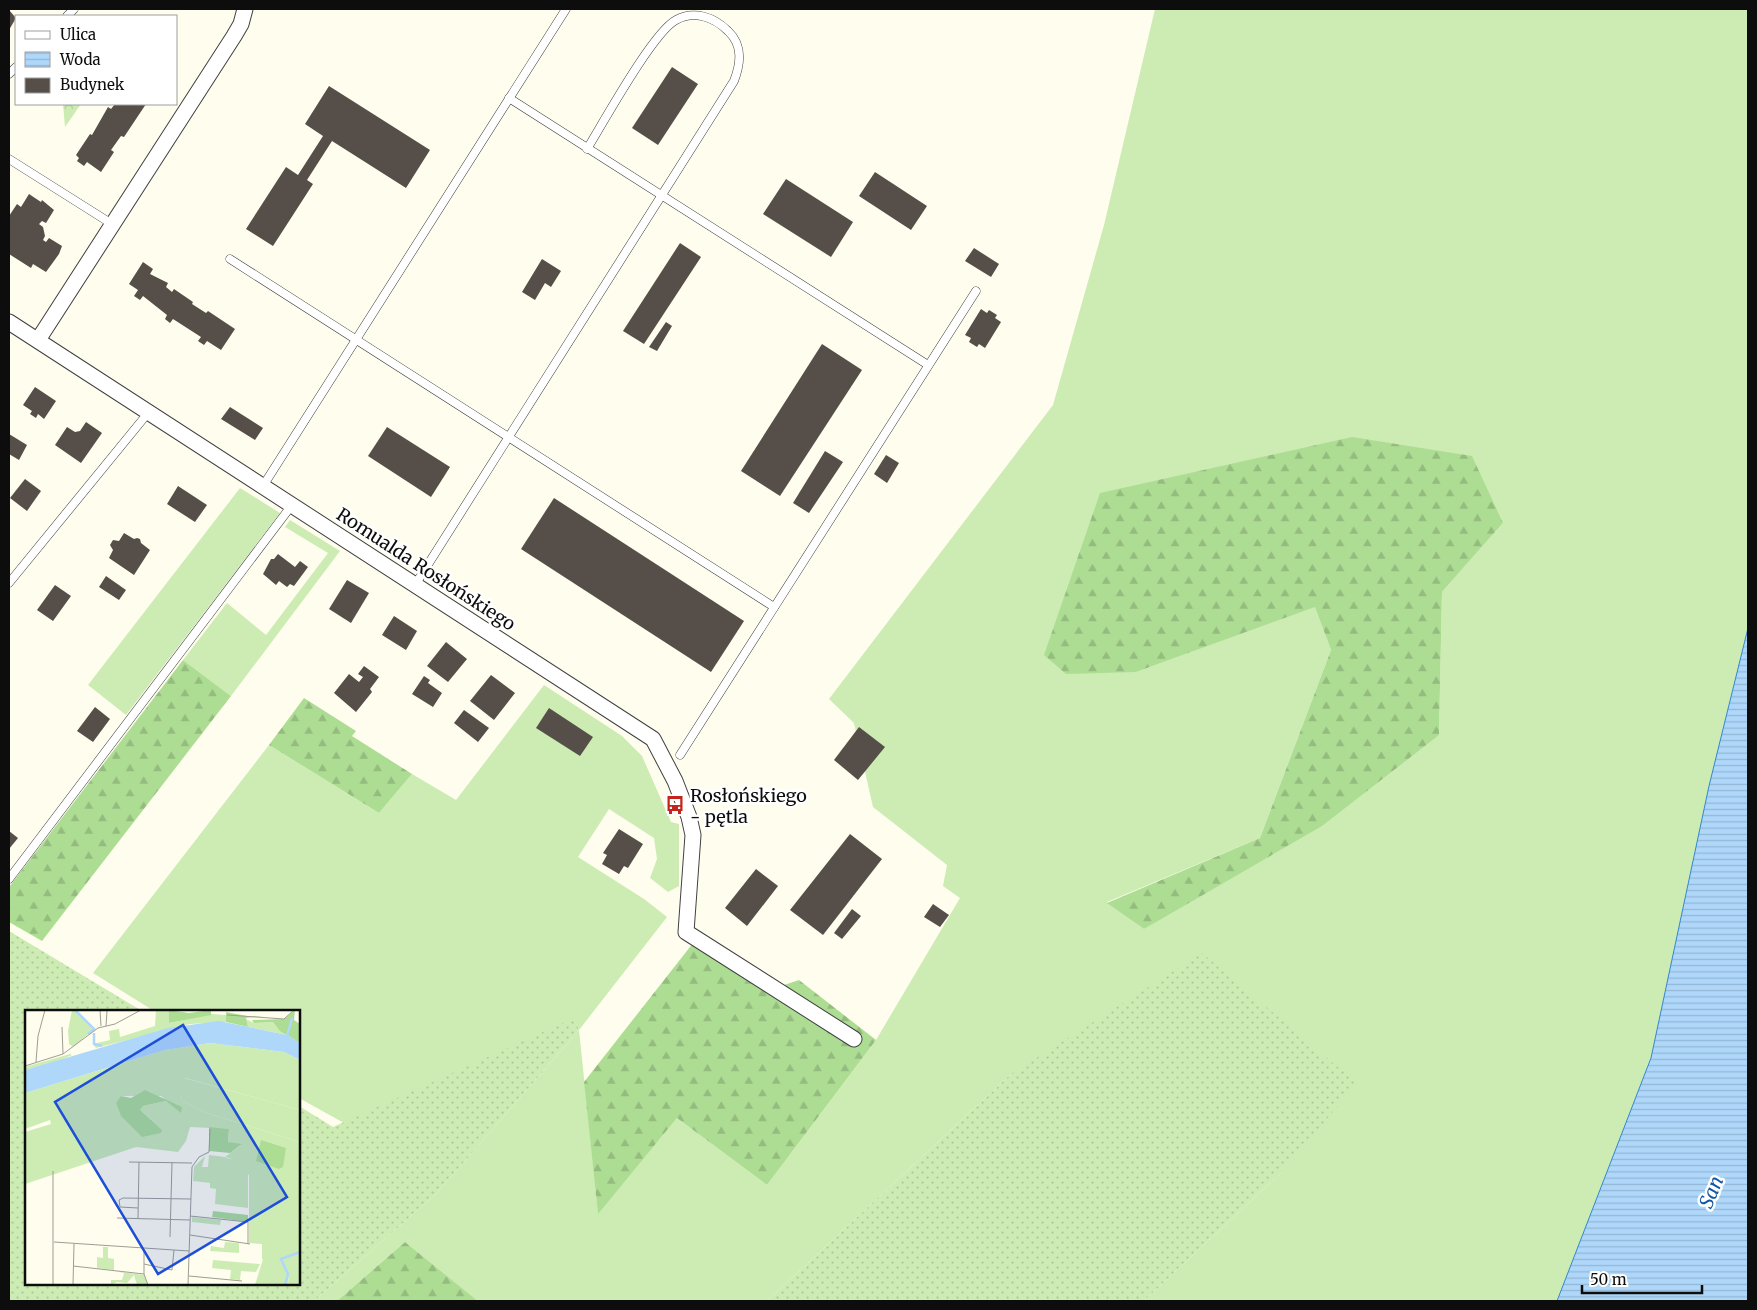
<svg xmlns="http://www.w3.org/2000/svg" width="1757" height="1310" viewBox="0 0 1757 1310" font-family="Merriweather,serif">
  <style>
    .grass { fill: #ccecb4; fill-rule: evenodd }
    .forest { fill: url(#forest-firs) }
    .park { fill: url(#park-crowns) }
    .garden { fill: url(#garden-dots) }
    .water { fill: url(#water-rules); stroke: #3185d5 }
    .building { fill: #564f49 }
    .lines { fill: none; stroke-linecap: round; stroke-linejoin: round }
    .service-casing { stroke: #404040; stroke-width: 9 }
    .minor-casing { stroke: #404040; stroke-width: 17 }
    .service { stroke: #fff; stroke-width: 8 }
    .minor { stroke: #fff; stroke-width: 15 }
    .labels { text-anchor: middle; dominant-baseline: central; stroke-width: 5; stroke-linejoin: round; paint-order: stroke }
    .street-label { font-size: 18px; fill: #0d0d0d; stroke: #fff }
    .poi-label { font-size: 18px; fill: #0d0d0d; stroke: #fff; text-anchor: start }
    .water-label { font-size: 19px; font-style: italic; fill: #0f56a6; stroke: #fff }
    .inset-river { fill: none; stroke: #aed7fa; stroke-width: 2.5 }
    .inset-road { fill: none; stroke: #9e9d93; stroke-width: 1 }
    .view { fill: #1d4ed8; fill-opacity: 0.15; stroke: #1d4ed8; stroke-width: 2.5 }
    .inset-edge { fill: none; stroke: #0d0d0d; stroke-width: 2.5 }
  </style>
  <defs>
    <pattern id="forest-firs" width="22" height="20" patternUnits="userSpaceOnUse" patternTransform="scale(1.25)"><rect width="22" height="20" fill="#addd93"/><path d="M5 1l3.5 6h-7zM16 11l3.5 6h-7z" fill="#94bc7e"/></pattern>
    <pattern id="park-crowns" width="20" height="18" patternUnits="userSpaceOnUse" patternTransform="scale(1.25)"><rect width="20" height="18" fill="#ccecb4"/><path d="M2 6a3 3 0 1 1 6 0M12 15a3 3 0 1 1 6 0" fill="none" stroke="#aec99a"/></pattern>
    <pattern id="garden-dots" width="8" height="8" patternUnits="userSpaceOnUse" patternTransform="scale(1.25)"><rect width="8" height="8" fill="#ccecb4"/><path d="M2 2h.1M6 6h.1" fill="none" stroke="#aec99a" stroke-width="1.8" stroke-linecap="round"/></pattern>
    <pattern id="water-rules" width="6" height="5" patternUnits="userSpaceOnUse" patternTransform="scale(1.25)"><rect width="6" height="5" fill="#aed7fa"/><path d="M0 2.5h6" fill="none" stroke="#94b7d5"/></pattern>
  </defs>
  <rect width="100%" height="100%" fill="#fffded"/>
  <g class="grass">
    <path d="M1155 9H1748V628L1709 786 1651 1058 1557 1301H1144L1282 1172 1011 1074 767 1301H477L405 1242 337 1301H314L436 1194 579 1030 574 1019 344 1123 299 1098V1011H154L93 973 269 745 379 813 412 774 456 800 544 685 622 736 642 756 671 822 679 824V886L668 892 650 878 657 859 654 838 609 809 578 857 644 899 667 917 579 1030 598 1213 677 1118 767 1185 876 1040 960 898 943 886 947 865 873 807 854 723 829 699 1053 405 1104 225ZM1503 523 1442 592 1439 735 1144 929 1107 902 1260 838 1331 650 1315 606 1136 672Z"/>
    <polygon points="240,488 280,513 126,715 88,685"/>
    <polygon points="290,520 340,551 231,696 183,660 227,603 266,635 328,553 285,527"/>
  </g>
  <g class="forest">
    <polygon points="1352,437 1472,456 1503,523 1442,592 1439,735 1322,826 1144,929 1107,903 1260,838 1331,650 1315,607 1136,672 1066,674 1044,655 1100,493"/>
    <polygon points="183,660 231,696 42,941 9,922 9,887"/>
    <polygon points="304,698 356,731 352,736 412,774 379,813 269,745"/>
    <polygon points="697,938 784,985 799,980 876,1040 767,1185 677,1118 598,1214 584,1082"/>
    <polygon points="405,1242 474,1298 477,1301 337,1301"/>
  </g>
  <polygon class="park" points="63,104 81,104 65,127"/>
  <g class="garden">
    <polygon points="9,931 142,1011 26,1011 26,1284 299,1284 299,1106 333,1127 574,1018 579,1030 436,1194 314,1301 9,1301"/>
    <polygon points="1202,953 1357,1083 1282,1172 1144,1301 767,1301 1011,1074"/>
  </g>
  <polygon class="water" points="1748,628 1748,1301 1557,1301 1651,1058 1709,786"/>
  <g class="building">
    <polygon points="9,10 16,18 9,30"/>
    <polygon points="672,67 698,84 658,145 632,128"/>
    <polygon points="329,86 430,150 406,188 332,141 307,180 313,184 273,246 246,229 286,167 298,175 323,136 305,124"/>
    <polygon points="115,104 146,104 124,137 121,136 111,150 114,152 101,172 87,162 84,166 77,161 79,158 76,155 90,134 92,135 108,107 111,109"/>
    <polygon points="875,172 927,206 911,230 859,196"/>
    <polygon points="786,179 853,222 831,257 763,214"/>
    <polygon points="29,194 41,202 42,200 54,210 46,223 42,221 39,224 43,227 45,236 43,240 46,242 49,238 62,246 59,254 46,272 33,264 31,268 9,254 9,216 17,204 21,207"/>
    <polygon points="680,243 701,257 644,344 623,331"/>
    <polygon points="974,248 999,264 991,277 965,261"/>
    <polygon points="542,259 561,271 551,287 545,283 535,300 522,292"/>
    <polygon points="143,262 153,269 150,274 168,283 166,287 172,292 174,289 193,302 192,304 206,313 208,311 235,329 221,350 207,341 204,345 198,341 201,337 173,319 170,323 165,319 167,315 143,296 140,300 134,296 138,290 129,284"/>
    <polygon points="981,309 987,313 989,310 997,315 995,318 1001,322 985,348 979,344 977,347 969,342 971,338 965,335"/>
    <polygon points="666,322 672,326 657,351 649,347"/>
    <polygon points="822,344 862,370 780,496 741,471"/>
    <polygon points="35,387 56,401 44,419 38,414 36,418 30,414 32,411 23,405"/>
    <polygon points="230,407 263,428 255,440 221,419"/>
    <polygon points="86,422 102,433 81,463 55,445 67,427 75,432 80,431"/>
    <polygon points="387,427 450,467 431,497 368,456"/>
    <polygon points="9,434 27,445 19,460 9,454"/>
    <polygon points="825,451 843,462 809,513 793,503"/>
    <polygon points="886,455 899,463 887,483 874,474"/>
    <polygon points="25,479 41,491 27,511 10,498"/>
    <polygon points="178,486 207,505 195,522 167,504"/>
    <polygon points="554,498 744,621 711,672 521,549"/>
    <polygon points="124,533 134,539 137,538 140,539 141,543 150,550 134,575 109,558 113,550 110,545 113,540 119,541"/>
    <polygon points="278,554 295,567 300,561 308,567 294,586 290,584 287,587 279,581 276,585 263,574 271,559 274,559"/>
    <polygon points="106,576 126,590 119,600 99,587"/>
    <polygon points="347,580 369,593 351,623 329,609"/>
    <polygon points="55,585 71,596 53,621 37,610"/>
    <polygon points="394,616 417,631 406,650 382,635"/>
    <polygon points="446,642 467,659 448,682 427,666"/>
    <polygon points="364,666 379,677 370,689 372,692 356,712 334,693 349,674 359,682 363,677 358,674"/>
    <polygon points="491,675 515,693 494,720 470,701"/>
    <polygon points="424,676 430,680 428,683 442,693 433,707 412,694"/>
    <polygon points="95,707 110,719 93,742 77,731"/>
    <polygon points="549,708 593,737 580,756 536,728"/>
    <polygon points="464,710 489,728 478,742 454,723"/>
    <polygon points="859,727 885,747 858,780 834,760"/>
    <polygon points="619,829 643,844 628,868 624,866 619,874 602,864 607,855 603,853"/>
    <polygon points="9,831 18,838 9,849"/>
    <polygon points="850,834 882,859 823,935 790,910"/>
    <polygon points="756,869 778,886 747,926 725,908"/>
    <polygon points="933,904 949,915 940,927 924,917"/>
    <polygon points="852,909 861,916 842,939 834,933"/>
  </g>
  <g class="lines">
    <g class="service-casing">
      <g id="service">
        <polyline points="67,16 74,9"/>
        <polyline points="9,74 16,67"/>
        <polyline points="509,98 928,365"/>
        <polyline points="9,159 112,224"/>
        <polyline points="230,259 774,607"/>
        <polyline points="263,486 566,9"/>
        <polyline points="9,583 148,413"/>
        <path d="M415 585 734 81C741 63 743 45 728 31 714 17 694 10 676 20 653 32 603 123 587 149"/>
        <polyline points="680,755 976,291"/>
        <polyline points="9,879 292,505"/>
      </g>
    </g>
    <g class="minor-casing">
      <g id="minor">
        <polyline points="9,322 653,739 675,781 689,817 693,835 686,932 854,1039"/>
        <polyline points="38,340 234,36 241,24 245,9"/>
      </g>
    </g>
    <use href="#service" class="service"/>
    <use href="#minor" class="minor"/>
  </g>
  <defs>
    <g id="bus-bare" transform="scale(1.5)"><path d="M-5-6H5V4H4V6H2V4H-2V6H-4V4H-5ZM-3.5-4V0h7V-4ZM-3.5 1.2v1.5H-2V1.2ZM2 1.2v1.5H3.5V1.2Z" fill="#c5241d" stroke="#fff" stroke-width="2.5" paint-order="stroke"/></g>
  </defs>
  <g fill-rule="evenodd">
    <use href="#bus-bare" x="675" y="805"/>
  </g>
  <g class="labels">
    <g class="street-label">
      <text transform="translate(426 569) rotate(33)">Romualda Rosłońskiego</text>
    </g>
    <g class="poi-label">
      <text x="690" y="795">Rosłońskiego<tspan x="690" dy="21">- pętla</tspan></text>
    </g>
    <g class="water-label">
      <text transform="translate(1711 1192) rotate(-67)">San</text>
    </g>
  </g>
  <g transform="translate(25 1010)">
    <rect width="275" height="275" fill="#fffded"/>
    <path d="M47 0H51L68 20 48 37 44 34 43 21ZM131 0H144L145 13 186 4 201 5V12L165 14 71 38 68 34 85 30 84 21 94 19 95 27 130 16ZM221 9 229 13 248 12 262 25 223 17ZM185 33 259 42 275 50V100L160 68 156 90 179 102 275 132V167L200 147 223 164V198L190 194 191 179 185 178V173L168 171 169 157 180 146 177 157H183L184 145 200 147 216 135 203 132 204 119 165 117 161 131 153 142 111 137 0 174V122L26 114 25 110 0 119V83L140 40ZM96 86H136L156 102 141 91 118 96 115 100 132 113ZM45 44 47 45 29 53 0 60V57ZM167 207 196 210 195 215 167 212ZM200 232 214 233V243L185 241 186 236 199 238ZM78 237H83V248L89 249V260L72 258V247L78 248ZM238 249H255L264 261 263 275H230ZM188 250 235 254 231 262 216 261 215 270 205 269 206 260 187 258ZM89 261 119 265 123 275H112L109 265 102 273 92 272 86 275V270H97L99 263Z" fill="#ccecb4" fill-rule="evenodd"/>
    <path d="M144 0 164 3 186 0V5L144 13ZM270 0 269 10 275 14V33L255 21 248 12 229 13 227 10 259 9ZM201 2 222 6H238L221 8 223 17 201 12ZM120 80 157 97 156 103 141 91 118 96 115 100 137 120 136 123 117 127 96 106 91 93 96 86 106 88ZM184 117 204 119 203 132 217 134 205 143 184 141ZM236 130 261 138 258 157 254 159 231 151ZM188 201 223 205V212L187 207Z" fill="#addd93"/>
    <path d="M159 68 275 100V132L179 102 156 90ZM199 148 225 151 275 167V275H263L264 262 255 249H237V234L224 233V165Z" fill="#ccecb4"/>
    <path d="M194 11 262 25 275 33V50L259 42 185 33 140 40 0 83V60L143 18Z" fill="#aed7fa"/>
    <path class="inset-river" d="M50 0 69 19 63 24M69 23V34L77 36M262 26 267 8M260 275 263 264 256 249 275 242"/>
    <path class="inset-road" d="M75 0 76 16M202 5 259 9 269 0M81 16 82 1M37 17 38 44M11 52 13 26 20 0M0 56 38 44 73 18 90 14 116 0M104 152 167 153M113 198 95 197 94 190 98 188 166 189M165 206 223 212V234M92 208 165 210M113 209 114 152M165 225 225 234M145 227 147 153M29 232 164 241M119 240V264L123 275M119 254 147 260 149 240M48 256 119 264M164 266 217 271M28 275V161M48 275 49 234M163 275 167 157 174 147 184 142 185 119"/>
    <path class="view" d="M158 15 262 187 133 264 30 92Z"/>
    <rect width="275" height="275" class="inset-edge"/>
  </g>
  <rect width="1757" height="1310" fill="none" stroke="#0d0d0d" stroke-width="20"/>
  <rect x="15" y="15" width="162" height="90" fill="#ffffff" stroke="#9e9e9e"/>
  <rect x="25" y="31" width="25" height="8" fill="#ffffff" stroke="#9e9e9e"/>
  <text x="60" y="40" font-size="15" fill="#0d0d0d">Ulica</text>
  <rect x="25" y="52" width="25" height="15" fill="url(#water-rules)" stroke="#9e9e9e"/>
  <text x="60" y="65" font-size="15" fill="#0d0d0d">Woda</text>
  <rect x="25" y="78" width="25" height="15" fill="#564f49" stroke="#9e9e9e"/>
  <text x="60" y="90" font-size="15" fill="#0d0d0d">Budynek</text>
  <path d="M1582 1285v8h120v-8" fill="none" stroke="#0d0d0d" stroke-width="2.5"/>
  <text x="1590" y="1285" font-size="15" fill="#0d0d0d" stroke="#ffffff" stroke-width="4" paint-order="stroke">50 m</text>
</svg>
